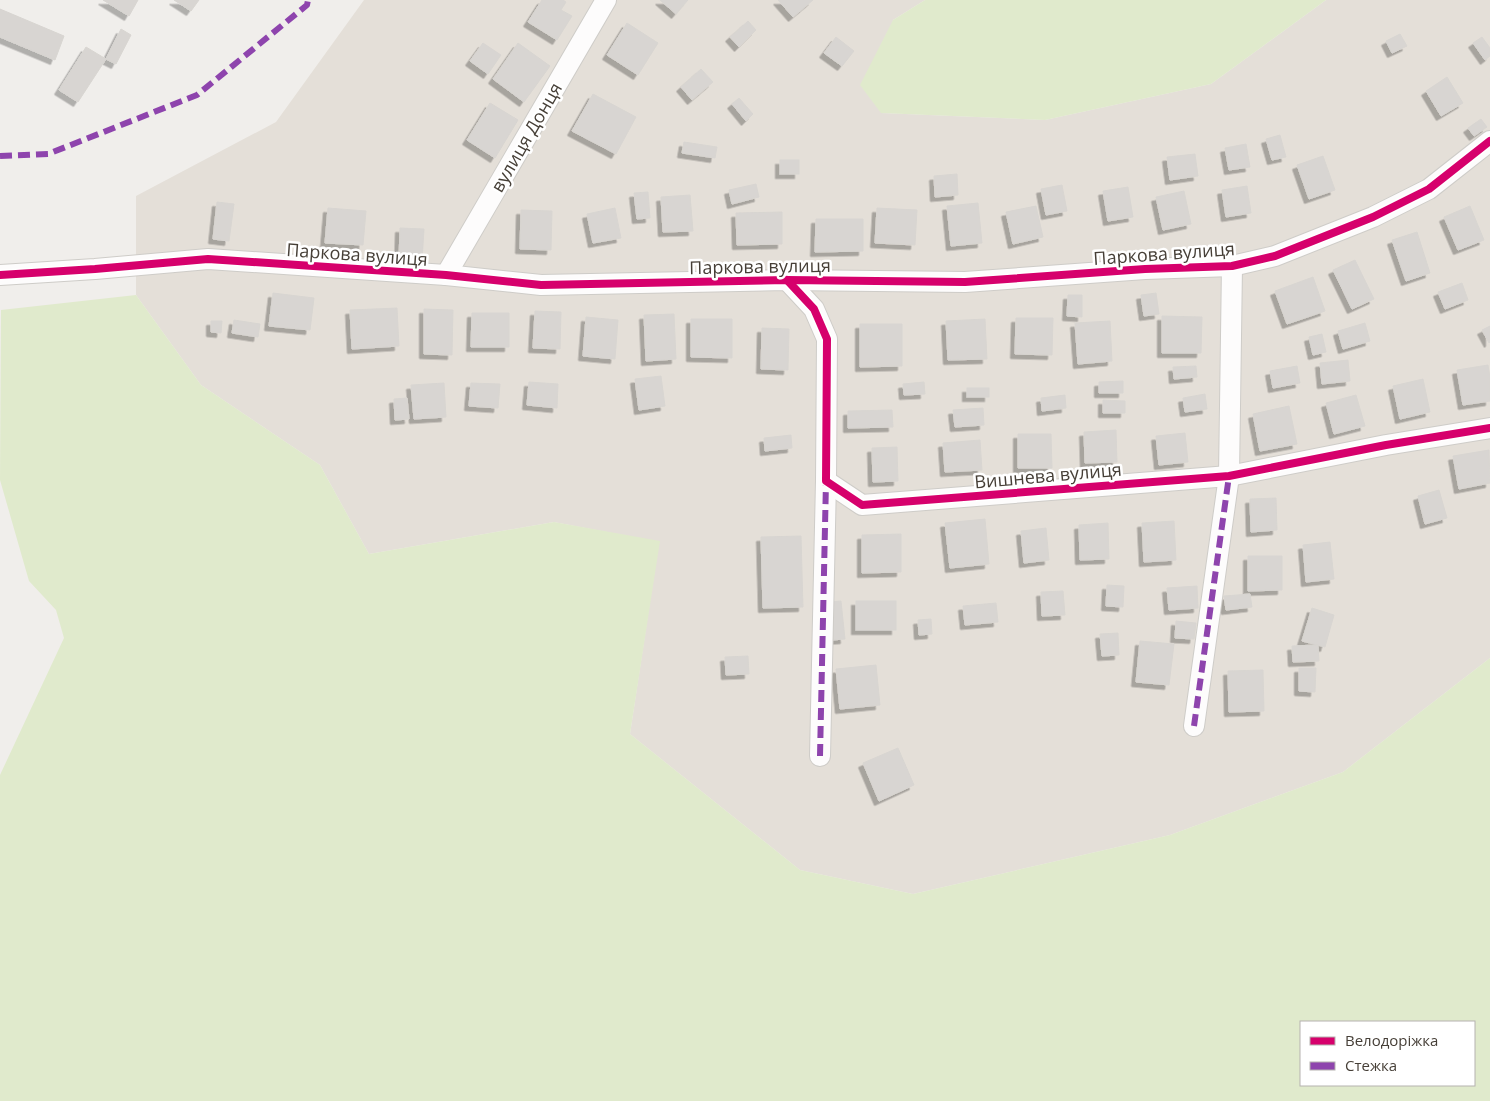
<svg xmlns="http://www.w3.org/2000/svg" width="1490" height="1101" viewBox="0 0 1490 1101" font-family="'Open Sans',sans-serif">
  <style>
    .residential { fill: #e4dfd8 }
    .green { fill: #e0eacc; fill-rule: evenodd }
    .building { fill: #d8d5d2; stroke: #d8d5d1; filter: url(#shadow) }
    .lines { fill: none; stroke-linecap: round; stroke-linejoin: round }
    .minor-casing { stroke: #ceccc8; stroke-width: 22 }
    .minor { stroke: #fdfcfc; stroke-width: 20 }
    .quiet { stroke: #8e44ad; stroke-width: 6; stroke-dasharray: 12 6; stroke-linecap: butt }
    .cycleway-casing { stroke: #fff; stroke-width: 11 }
    .cycleway { stroke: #d6006c; stroke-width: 8 }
    .labels { text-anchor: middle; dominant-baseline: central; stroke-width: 5; stroke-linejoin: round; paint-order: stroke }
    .street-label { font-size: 18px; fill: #463f37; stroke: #fff }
  </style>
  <defs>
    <filter id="shadow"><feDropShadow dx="-4.5" dy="4.5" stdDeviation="0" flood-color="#0004"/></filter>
  </defs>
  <rect width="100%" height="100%" fill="#f0eeeb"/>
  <polygon class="residential" points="364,0 925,0 893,20 881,113 1045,120 1211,84 1326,0 1490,0 1490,658 1343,772 1170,835 913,894 800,870 630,734 659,542 554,522 369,554 320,465 201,385 136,295 136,196 276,122"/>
  <g class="green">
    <polygon points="925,0 1326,0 1211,84 1045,120 881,113 860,85 893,20"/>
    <path d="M136 295 201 385 320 465 369 554 554 522 660 541 630 734 800 870 913 894 1170 835 1343 772 1490 658V1101H0V775L64 638 56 610 29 581 0 480 1 310ZM1474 1022V1085H1301V1022Z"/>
  </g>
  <g class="building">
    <polygon points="103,0 138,0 129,16"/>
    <polygon points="174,0 199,0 191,11"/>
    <polygon points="542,0 563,0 566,2 561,10 572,16 557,40 528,22"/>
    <polygon points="660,0 688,0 676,14"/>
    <polygon points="778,0 813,0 793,17"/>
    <polygon points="0,9 64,36 55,60 0,37"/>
    <polygon points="748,21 756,30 739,47 730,37"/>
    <polygon points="627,23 658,43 638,75 607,55"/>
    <polygon points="121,29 131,35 116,64 106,59"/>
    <polygon points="1400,34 1407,46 1392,53 1386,41"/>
    <polygon points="836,37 854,51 842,66 824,53"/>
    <polygon points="1482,37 1490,48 1490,56 1485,60 1473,43"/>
    <polygon points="483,43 501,55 488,74 470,61"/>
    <polygon points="518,43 550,66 524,102 493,79"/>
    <polygon points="86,47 106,59 78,102 59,90"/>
    <polygon points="701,69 713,82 692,100 681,87"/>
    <polygon points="1447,77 1463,103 1441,116 1426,91"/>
    <polygon points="593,94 636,117 616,154 572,131"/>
    <polygon points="739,98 753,114 746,121 732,104"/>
    <polygon points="490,103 518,120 495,158 467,140"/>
    <polygon points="1481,119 1487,127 1474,136 1468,128"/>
    <polygon points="1280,135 1286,157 1272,160 1266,139"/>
    <polygon points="684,142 717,147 715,158 682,153"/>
    <polygon points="1246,144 1250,167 1229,170 1225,148"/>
    <polygon points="1195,154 1198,176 1170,180 1167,157"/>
    <polygon points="1323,156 1335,190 1309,199 1297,165"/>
    <rect x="780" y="160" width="19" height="14"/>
    <polygon points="957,174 958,195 935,197 934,176"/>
    <polygon points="756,184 759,197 732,204 729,190"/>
    <polygon points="1062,185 1067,211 1046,215 1041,189"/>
    <polygon points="1247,186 1251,213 1226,217 1222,190"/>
    <polygon points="1128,187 1133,217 1108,221 1103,191"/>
    <polygon points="1184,191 1191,224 1163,230 1156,197"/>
    <polygon points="648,192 650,218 637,219 634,193"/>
    <polygon points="690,195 693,231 663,232 661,197"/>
    <polygon points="217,202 234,204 229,241 213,239"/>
    <polygon points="978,203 982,243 951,246 947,206"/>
    <polygon points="1036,206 1043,237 1013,244 1006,212"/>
    <polygon points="1470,206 1484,240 1458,250 1444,217"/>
    <polygon points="328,208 366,211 363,245 325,243"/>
    <polygon points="615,208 621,238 593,243 587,214"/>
    <polygon points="877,208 917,210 915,245 875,243"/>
    <polygon points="521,210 552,211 551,250 520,249"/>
    <polygon points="782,212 782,244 737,245 736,213"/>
    <polygon points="816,219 863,219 863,251 815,252"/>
    <polygon points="400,228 424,229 422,261 399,260"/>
    <polygon points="1417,232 1430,273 1406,281 1392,240"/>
    <polygon points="1355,260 1374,299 1352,309 1333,270"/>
    <polygon points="1313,277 1325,311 1287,324 1275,291"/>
    <polygon points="1462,283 1468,300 1445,309 1438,292"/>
    <polygon points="273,293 314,298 310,330 269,326"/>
    <polygon points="1156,293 1159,314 1144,316 1141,295"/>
    <polygon points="1068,295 1082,295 1082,317 1067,316"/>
    <polygon points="397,308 399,346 352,349 350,310"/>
    <polygon points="424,309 453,310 452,355 424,354"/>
    <polygon points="535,311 561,312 560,349 533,348"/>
    <polygon points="472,313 509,313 509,347 471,347"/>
    <polygon points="674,314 676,359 646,361 644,315"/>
    <polygon points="1162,316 1202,317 1201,353 1162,353"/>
    <polygon points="586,317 618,320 615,359 583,356"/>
    <polygon points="1016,318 1053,318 1052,355 1015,354"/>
    <polygon points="691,319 732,319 732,358 691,357"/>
    <polygon points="985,319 987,359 948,360 946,321"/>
    <polygon points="234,320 260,324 258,337 232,333"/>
    <polygon points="211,321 222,321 221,333 211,332"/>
    <polygon points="1110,321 1112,361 1078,364 1075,323"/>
    <polygon points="1365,323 1370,341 1343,349 1338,331"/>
    <polygon points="860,324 902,324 902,366 860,367"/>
    <polygon points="1490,326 1490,342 1489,343 1482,330"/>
    <polygon points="762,328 789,329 788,370 761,369"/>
    <polygon points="1322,334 1326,352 1313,355 1309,337"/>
    <polygon points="1348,360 1350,381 1322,384 1320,363"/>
    <polygon points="1488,365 1490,377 1490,401 1463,405 1457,370"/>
    <polygon points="1196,366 1197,377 1174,379 1173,367"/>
    <polygon points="1297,366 1300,383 1273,388 1270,371"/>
    <polygon points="661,376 665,406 639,410 635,379"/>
    <polygon points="1423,379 1430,412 1400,419 1393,386"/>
    <polygon points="1123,381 1123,393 1099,393 1099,382"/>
    <polygon points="529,382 558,384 557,408 527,405"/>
    <polygon points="924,382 925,394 904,395 903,384"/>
    <polygon points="444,383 446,417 414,419 411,385"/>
    <polygon points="471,383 500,384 498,408 469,406"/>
    <rect x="967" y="388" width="22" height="9"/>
    <polygon points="1205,394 1207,409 1185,412 1183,398"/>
    <polygon points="1065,395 1066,408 1042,411 1041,398"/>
    <polygon points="1356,395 1365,426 1334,434 1326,403"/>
    <polygon points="407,398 409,419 395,420 394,399"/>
    <polygon points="1103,400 1125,401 1125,413 1103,413"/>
    <polygon points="1289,406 1297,444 1260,451 1253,414"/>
    <polygon points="983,408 984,425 955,427 953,410"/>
    <polygon points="892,410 893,427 848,428 848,411"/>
    <polygon points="1116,430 1117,462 1085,463 1084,432"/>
    <polygon points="1185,433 1188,462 1159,465 1156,436"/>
    <polygon points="1018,434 1051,434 1052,468 1018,468"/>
    <polygon points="791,435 792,448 765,451 764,438"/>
    <polygon points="980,440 982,470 945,472 943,443"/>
    <polygon points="897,447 898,481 873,482 872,448"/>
    <polygon points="1489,450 1490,483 1459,489 1453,456"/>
    <polygon points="1439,490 1447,518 1425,524 1418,496"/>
    <polygon points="1276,498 1277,530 1251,532 1250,499"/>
    <polygon points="985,519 989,564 950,568 945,523"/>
    <polygon points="1174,521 1176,560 1144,562 1142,523"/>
    <polygon points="1108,523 1109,559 1080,560 1079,525"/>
    <polygon points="1046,528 1049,560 1024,563 1021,531"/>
    <polygon points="901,534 901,572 862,573 862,535"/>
    <polygon points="801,536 803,607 763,608 761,537"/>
    <polygon points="1330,542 1334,579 1306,582 1303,545"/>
    <polygon points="1248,556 1282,556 1282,590 1248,591"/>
    <polygon points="1107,585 1124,586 1123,607 1106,606"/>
    <polygon points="1197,586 1198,608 1169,610 1167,588"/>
    <polygon points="1063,591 1065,615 1042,616 1041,592"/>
    <polygon points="1250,594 1252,607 1226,610 1224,596"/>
    <polygon points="841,601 845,639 832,640 828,602"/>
    <rect x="856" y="601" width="40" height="29"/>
    <polygon points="996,603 998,622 965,625 963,606"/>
    <polygon points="1312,608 1334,615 1325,647 1302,641"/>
    <polygon points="931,619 932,634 919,635 918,620"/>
    <polygon points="1176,621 1196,623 1194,639 1175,638"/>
    <polygon points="1118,633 1119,655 1102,656 1100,634"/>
    <polygon points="1140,641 1174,644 1169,685 1136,682"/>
    <polygon points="1318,645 1319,661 1293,662 1292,646"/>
    <polygon points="748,656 749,674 726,675 725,657"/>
    <polygon points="876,665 880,705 840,709 836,669"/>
    <polygon points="1299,668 1316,668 1315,692 1299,691"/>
    <polygon points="1263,670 1264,711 1229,712 1228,671"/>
    <polygon points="898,748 914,785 879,801 863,763"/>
  </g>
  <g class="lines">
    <g class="minor-casing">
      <g id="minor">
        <polyline points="0,275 95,269 208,259 446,275 541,285 787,280 965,282 1145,269 1232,266 1275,256 1373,217 1429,189 1490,141"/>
        <polyline points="446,275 606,0"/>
        <polyline points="787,280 814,309 827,339 826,481 862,505 1229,476 1386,445 1490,428"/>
        <polyline points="1194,726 1229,476 1232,266"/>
        <polyline points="820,756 826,481"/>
      </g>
    </g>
    <use href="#minor" class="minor"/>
    <g class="quiet">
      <polyline points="0,156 48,154 197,95 307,5 308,0"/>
      <polyline points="1194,726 1229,476"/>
      <polyline points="820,756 826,481"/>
    </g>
    <g class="cycleway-casing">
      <g id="cycleway">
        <polyline points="0,275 95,269 208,259 446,275 541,285 787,280 965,282 1145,269 1232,266 1275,256 1373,217 1429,189 1490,141"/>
        <polyline points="787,280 814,309 827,339 826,481 862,505 1229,476 1386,445 1490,428"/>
      </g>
    </g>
    <use href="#cycleway" class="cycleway"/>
  </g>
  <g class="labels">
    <g class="street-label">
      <text transform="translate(526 137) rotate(-60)">вулиця Донця</text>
      <text transform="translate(1164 253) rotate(-4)">Паркова вулиця</text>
      <text transform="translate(357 254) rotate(4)">Паркова вулиця</text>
      <text transform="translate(760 266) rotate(-1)">Паркова вулиця</text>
      <text transform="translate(1048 475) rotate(-5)">Вишнева вулиця</text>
    </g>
  </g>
  <rect x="1300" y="1021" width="175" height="65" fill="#ffffff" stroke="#b5b2af"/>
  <rect x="1310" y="1037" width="25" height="8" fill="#d6006c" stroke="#b5b2af"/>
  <text x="1345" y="1046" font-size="15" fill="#463f37">Велодоріжка</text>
  <rect x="1310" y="1062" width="25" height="8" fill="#8e44ad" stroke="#b5b2af"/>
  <text x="1345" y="1071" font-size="15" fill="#463f37">Стежка</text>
</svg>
